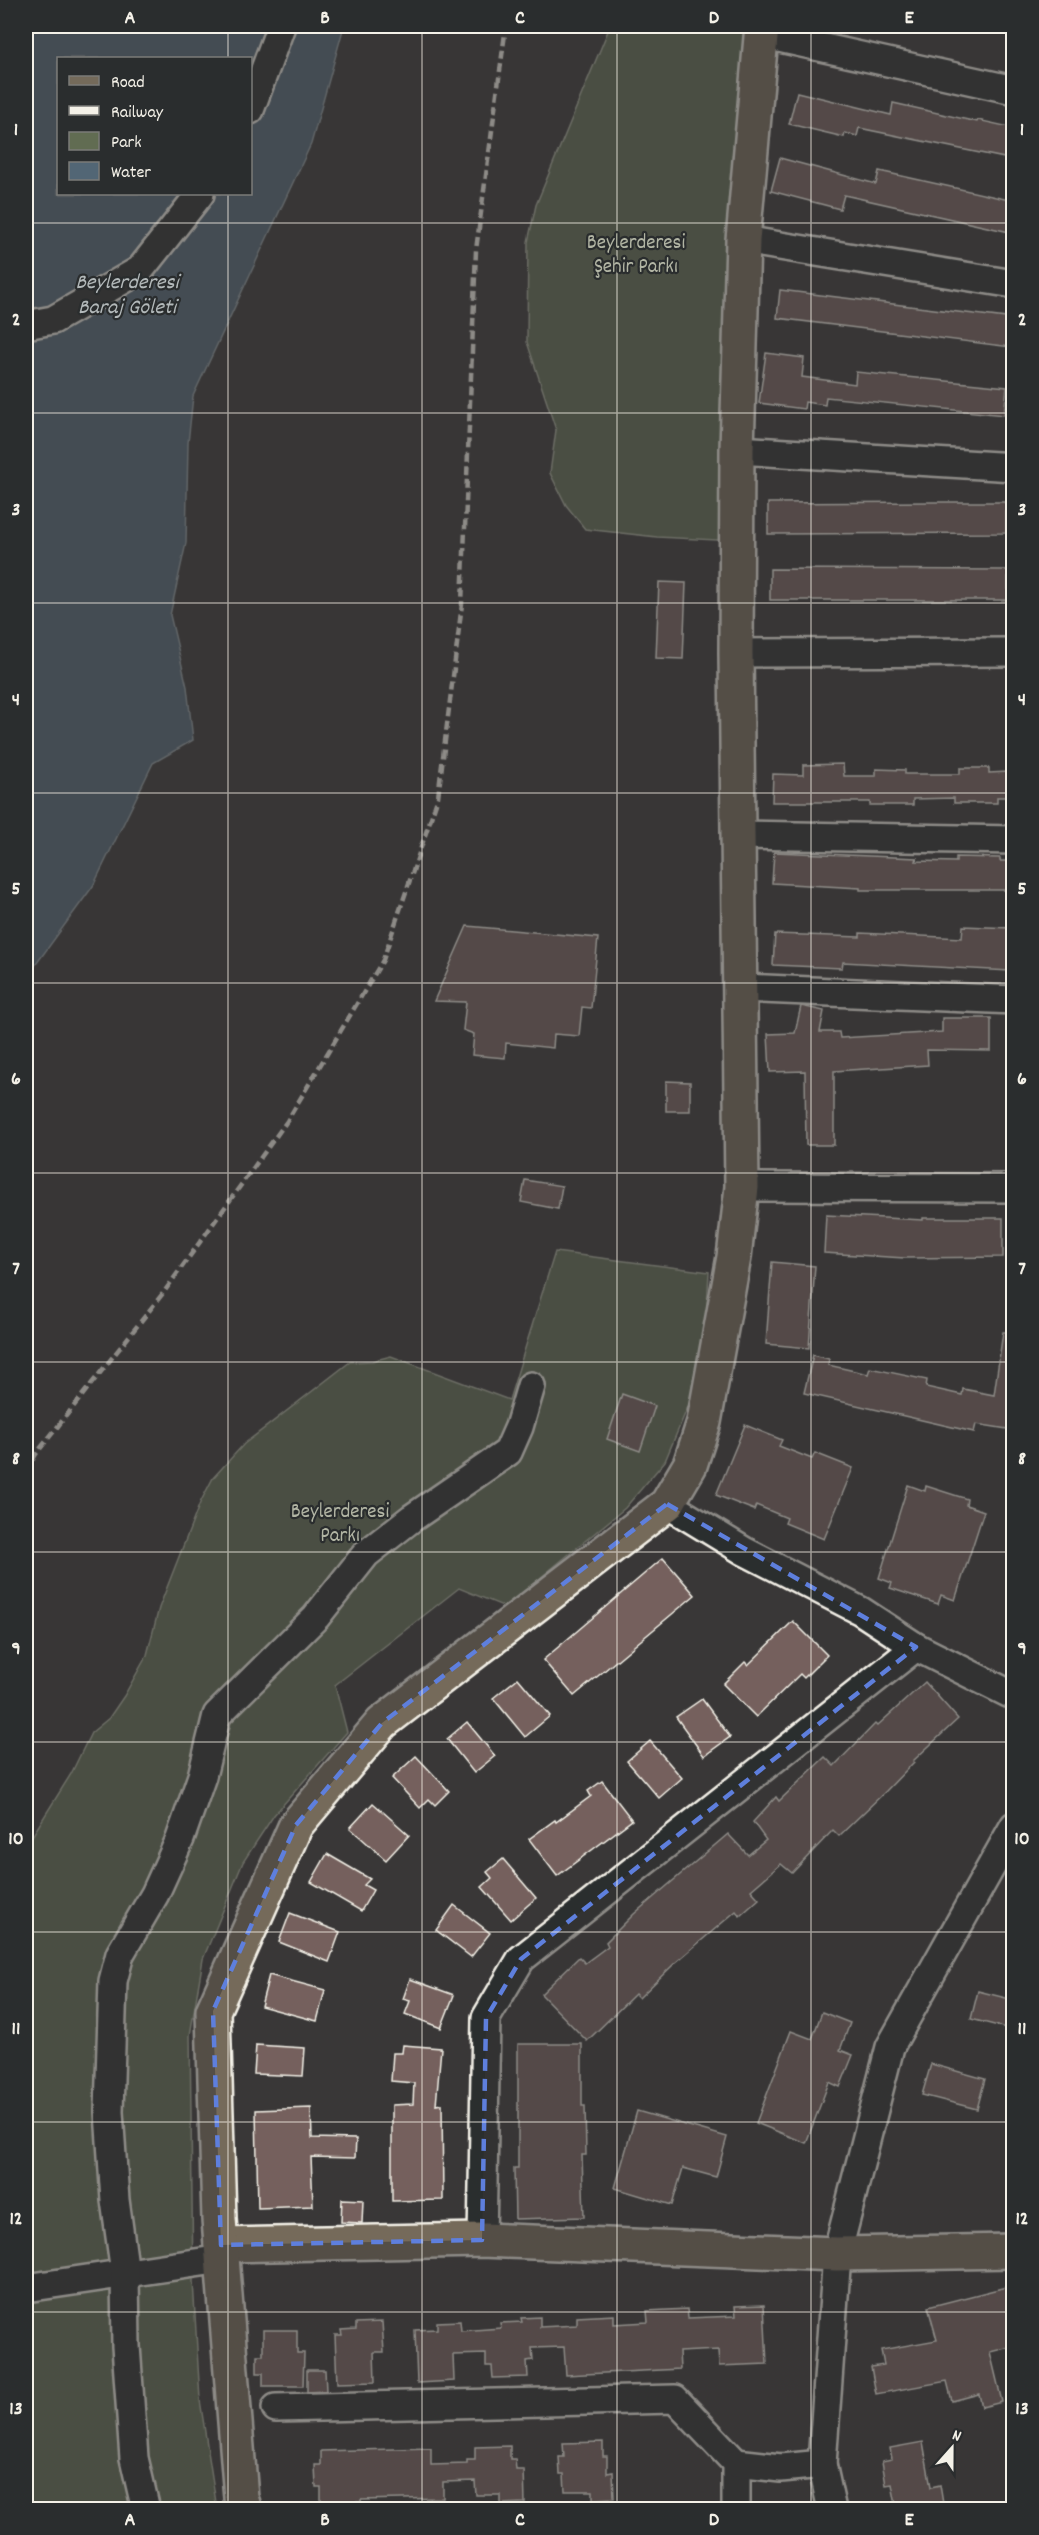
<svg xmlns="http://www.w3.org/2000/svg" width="1039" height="2535" viewBox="0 0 1039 2535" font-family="Dekko,sans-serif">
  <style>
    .green { fill: #616c52; stroke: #aaae9d; stroke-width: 1.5 }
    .water { fill: #526675; stroke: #939ea3; stroke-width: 1.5; fill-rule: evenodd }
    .building { fill: #74615d; stroke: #f4f1e8; stroke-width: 1.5 }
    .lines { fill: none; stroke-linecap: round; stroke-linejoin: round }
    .minor-casing { stroke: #f4f1e8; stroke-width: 32 }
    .major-casing { stroke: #f4f1e8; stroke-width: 38 }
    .minor { stroke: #2a2d2e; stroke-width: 27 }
    .major { stroke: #746a5a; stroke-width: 33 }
    .rail { stroke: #f4f1e8; stroke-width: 4.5; stroke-dasharray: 9 4.5; stroke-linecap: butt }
    .marked { fill: none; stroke: #5e7fdd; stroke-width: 4.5; stroke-dasharray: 12 8; stroke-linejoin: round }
    .grid { fill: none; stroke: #f4f1e8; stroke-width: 1.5; stroke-opacity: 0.55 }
    .labels { text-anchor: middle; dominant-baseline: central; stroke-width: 4.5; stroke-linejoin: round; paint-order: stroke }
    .park-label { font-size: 21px; fill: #b2b5a4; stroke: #2a2d2e }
    .water-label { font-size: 22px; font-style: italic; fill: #b3b9ba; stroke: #2a2d2e }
    .neatline { fill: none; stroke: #f4f1e8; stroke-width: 2 }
    .grid-label { font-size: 20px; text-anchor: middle; font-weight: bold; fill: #f4f1e8 }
  </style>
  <rect width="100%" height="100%" fill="#393737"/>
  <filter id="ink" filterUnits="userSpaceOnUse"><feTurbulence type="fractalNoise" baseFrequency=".0167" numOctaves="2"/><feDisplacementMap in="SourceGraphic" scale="12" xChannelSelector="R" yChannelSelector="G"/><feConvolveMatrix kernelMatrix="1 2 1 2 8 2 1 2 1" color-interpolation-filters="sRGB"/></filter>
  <g filter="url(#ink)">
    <g class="green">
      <polygon points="610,26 763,26 737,541 657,537 585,529 566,505 550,473 556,430 527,342 528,242 536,205"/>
      <polygon points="555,1252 709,1272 705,1342 692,1397 665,1461 625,1508 505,1607 459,1588 335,1685 347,1732 274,1815 243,1862 203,1959 190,2035 193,2281 200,2400 217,2509 26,2509 26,1846 71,1774 91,1733 109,1718 124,1696 147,1655 159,1608 200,1503 213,1478 244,1444 350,1362 372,1361 391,1356 509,1400"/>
    </g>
    <path class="water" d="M26 26H344L311 144 193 396 188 443 186 543 170 615 187 687 193 740 153 763 93 886 26 978ZM58 58H250V194H58Z"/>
    <g class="building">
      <polygon points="797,92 891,115 893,103 977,122 978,120 1014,128 1014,160 859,128 857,136 845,133 844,137 789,124"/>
      <polygon points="780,158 876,184 879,171 1014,201 1014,233 844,195 840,209 771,191"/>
      <polygon points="780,290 1014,319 1011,347 777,318"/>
      <polygon points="766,353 804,358 802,377 855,384 856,372 1007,387 1004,415 826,397 825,405 805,402 804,409 759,403"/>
      <polygon points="937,502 1006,502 1006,533 768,534 768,503"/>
      <polygon points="770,569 1008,570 1008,600 770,600"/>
      <polygon points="659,582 686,583 683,659 656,658"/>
      <polygon points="843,764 844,776 876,776 876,769 905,770 905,774 960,774 960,768 989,768 989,773 1008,772 1008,797 997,797 997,803 954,803 954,798 913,799 913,805 870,805 870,802 772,802 773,774 803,775 803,765"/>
      <polygon points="774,852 917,858 916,861 956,862 956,857 1000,858 1000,861 1011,861 1011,890 860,890 860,888 772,883"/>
      <polygon points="467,926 598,938 591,1008 582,1007 579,1036 554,1034 553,1048 506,1043 505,1058 472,1055 474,1034 463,1030 466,1002 434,1001"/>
      <polygon points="963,926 1011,928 1010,971 843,962 842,968 773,965 775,934 860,937 860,933 962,938"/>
      <polygon points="801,1006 824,1011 820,1032 839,1032 840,1038 942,1032 942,1018 991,1018 991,1051 927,1050 928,1065 834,1071 834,1145 806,1145 805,1071 770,1072 768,1034 795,1033"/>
      <polygon points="666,1081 690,1082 690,1111 666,1111"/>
      <polygon points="525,1180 562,1186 558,1209 521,1202"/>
      <polygon points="826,1215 923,1220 923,1218 1003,1218 1003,1257 905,1258 824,1253"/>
      <polygon points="772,1262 815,1266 809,1348 766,1344"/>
      <polygon points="1003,1332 1014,1332 1014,1430 976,1424 974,1432 804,1393 813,1355 829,1359 828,1365 868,1374 870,1368 927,1380 926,1387 962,1395 963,1389 994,1395"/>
      <polygon points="622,1394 655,1406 640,1451 607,1439"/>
      <polygon points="745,1425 782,1440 779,1446 812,1459 815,1453 853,1468 824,1539 785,1523 787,1518 756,1505 754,1510 716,1495"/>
      <polygon points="908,1485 925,1491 926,1486 967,1499 966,1505 984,1511 955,1600 941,1595 938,1604 890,1588 892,1583 879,1578"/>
      <polygon points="663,1558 695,1595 574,1696 543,1660"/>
      <polygon points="793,1621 827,1655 804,1678 800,1674 756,1717 723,1684 745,1662 748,1665"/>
      <polygon points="518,1678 550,1716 525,1737 493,1698"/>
      <polygon points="925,1682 958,1719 913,1761 914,1762 886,1791 839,1836 833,1830 792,1873 781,1864 751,1890 759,1899 740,1916 736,1911 675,1963 639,1998 635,1994 587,2041 541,1994 579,1957 585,1963 608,1946 606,1942 634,1914 728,1834 748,1855 766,1840 753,1822 776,1797 779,1801 825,1757 834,1766 875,1724 877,1726"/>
      <polygon points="702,1699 730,1737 704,1756 676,1717"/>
      <polygon points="467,1722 495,1756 474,1773 447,1739"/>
      <polygon points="650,1741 682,1778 659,1798 627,1761"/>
      <polygon points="416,1756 449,1791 435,1805 429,1799 420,1808 392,1778"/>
      <polygon points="602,1781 632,1820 557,1876 529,1839 555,1820 556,1822 591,1796 588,1791"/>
      <polygon points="373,1803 409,1835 386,1860 350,1828"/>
      <polygon points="327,1854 370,1879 364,1885 373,1890 361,1911 311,1882"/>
      <polygon points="503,1859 536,1898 511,1920 482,1887 492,1878 487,1872"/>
      <polygon points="454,1905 490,1933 471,1957 436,1930"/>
      <polygon points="290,1913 340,1932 329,1962 279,1942"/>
      <polygon points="269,1975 325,1990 317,2021 261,2006"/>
      <polygon points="410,1979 454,1995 441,2028 405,2014 410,2001 403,1999"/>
      <polygon points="978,1991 1014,2000 1014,2030 971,2019"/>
      <polygon points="822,2012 850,2023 840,2050 853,2055 840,2087 829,2082 806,2143 756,2123 791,2031 812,2039"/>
      <polygon points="518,2044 582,2044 582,2106 585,2106 586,2155 582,2155 584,2217 515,2219 514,2168 518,2168"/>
      <polygon points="256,2045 305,2048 303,2076 254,2074"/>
      <polygon points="403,2045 441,2048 436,2105 442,2104 443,2200 392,2201 392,2105 413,2104 414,2083 391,2081 393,2053 402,2053"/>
      <polygon points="931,2064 985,2079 977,2109 922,2095"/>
      <polygon points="311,2108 312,2138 356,2139 355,2158 311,2157 313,2206 258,2208 256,2110"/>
      <polygon points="637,2111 727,2137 716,2177 683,2168 672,2205 615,2188"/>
      <polygon points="342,2199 363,2200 362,2223 341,2222"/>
      <polygon points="1014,2285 1014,2346 990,2352 1002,2402 982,2407 979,2394 952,2401 947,2381 876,2394 871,2367 884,2365 881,2350 937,2340 928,2307"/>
      <polygon points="764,2305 767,2364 719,2366 718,2350 679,2352 680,2369 566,2375 564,2347 532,2348 533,2360 527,2361 528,2377 493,2378 492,2366 486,2366 486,2354 453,2355 454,2381 417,2383 415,2330 437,2329 437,2322 460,2321 461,2331 501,2328 500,2323 522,2322 521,2318 540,2317 540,2327 577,2325 577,2317 614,2315 614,2324 648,2322 647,2311 687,2309 688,2318 736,2316 735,2306"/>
      <polygon points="382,2322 384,2352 374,2352 375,2382 337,2383 335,2335 342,2335 341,2330 356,2329 356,2323"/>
      <polygon points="263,2330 297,2330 297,2353 304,2353 303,2386 263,2386 263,2373 257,2373 257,2355 263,2355"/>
      <polygon points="307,2370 325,2370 326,2391 307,2392"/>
      <polygon points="603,2442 603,2456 607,2456 607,2473 613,2472 614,2498 593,2499 593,2491 565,2491 564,2474 560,2474 559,2457 564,2457 563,2443"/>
      <polygon points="923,2442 931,2487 940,2485 944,2510 897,2510 892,2484 886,2485 882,2461 892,2459 890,2448"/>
      <polygon points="510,2446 510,2459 515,2459 516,2470 524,2470 525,2503 501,2504 501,2495 476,2495 475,2481 443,2482 443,2498 361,2500 361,2502 321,2502 321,2487 316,2487 315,2465 321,2465 321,2451 431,2448 431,2465 467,2464 467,2460 475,2460 475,2447"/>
    </g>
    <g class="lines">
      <g class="minor-casing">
        <g id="minor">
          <polyline points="761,34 1014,90"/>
          <polyline points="250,110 281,26"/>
          <polyline points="743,240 1014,284"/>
          <polyline points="31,324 53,320 140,270 200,194"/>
          <polyline points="737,450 1014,467"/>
          <polyline points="736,653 1014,652"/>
          <polyline points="738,835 1014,840"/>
          <polyline points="741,988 1014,1000"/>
          <polyline points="742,1187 1014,1188"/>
          <polyline points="667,1504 744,1551 861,1611 916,1647"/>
          <polyline points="482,2240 486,2018 521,1959 916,1647 1014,1696"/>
          <polyline points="26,2288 222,2259"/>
          <polyline points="276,2408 675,2399 736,2463 736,2510"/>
          <polyline points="736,2463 781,2468 822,2464"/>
          <polyline points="146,2510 134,2458 126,2346 125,2273 115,2200 109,2112 113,1981 120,1954 155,1894 180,1839 202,1776 217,1715 316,1617 366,1554 412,1518 508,1452 519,1427 531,1386"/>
          <polyline points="832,2510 822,2464 837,2254 890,2047 1014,1826"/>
        </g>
      </g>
      <g class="major-casing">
        <g id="major">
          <polyline points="221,2245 482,2240 837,2254 1014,2251"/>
          <polyline points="245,2510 241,2498 219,2219 213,2011 296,1825 382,1723 667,1504 690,1465 704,1422 734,1257 742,1187 736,653 737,450 743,240 762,26"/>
        </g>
      </g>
      <use href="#minor" class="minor"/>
      <use href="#major" class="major"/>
      <polyline class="rail" points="26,1472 36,1454 164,1292 287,1121 383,960 438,797 462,604 476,250 506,26"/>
    </g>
  </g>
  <path d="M0 0H1039V2535H0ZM667 1504 916 1647 521 1959 486 2018 482 2240 221 2245 213 2011 296 1825 382 1723Z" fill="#393737" fill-opacity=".55" fill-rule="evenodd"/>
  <path class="marked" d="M667 1504 916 1647 521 1959 486 2018 482 2240 221 2245 213 2011 296 1825 382 1723Z"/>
  <path class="grid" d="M228 26V58M422 26V2510M617 26V2510M811 26V2510M228 194V2510M26 223H1014M26 413H1014M26 603H1014M26 793H1014M26 983H1014M26 1173H1014M26 1362H1014M26 1552H1014M26 1742H1014M26 1932H1014M26 2122H1014M26 2312H1014"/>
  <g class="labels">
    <g class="park-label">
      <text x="636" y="244">Beylerderesi<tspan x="636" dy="24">Şehir Parkı</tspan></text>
      <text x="340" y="1513">Beylerderesi<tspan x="340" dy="24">Parkı</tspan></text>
    </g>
    <g class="water-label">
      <text x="127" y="283">Beylerderesi<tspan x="127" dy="25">Baraj Göleti</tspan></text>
    </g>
  </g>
  <rect width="1039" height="2535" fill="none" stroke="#2a2d2e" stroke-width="66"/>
  <rect x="57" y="57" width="195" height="138" fill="#2a2d2e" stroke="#7b7b78" stroke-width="1.5"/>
  <rect x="69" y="76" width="30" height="9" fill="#746a5a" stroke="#7b7b78" stroke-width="1.5"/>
  <text x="111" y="87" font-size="18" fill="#f4f1e8">Road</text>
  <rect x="69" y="106" width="30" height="9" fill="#f4f1e8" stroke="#7b7b78" stroke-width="1.5"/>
  <text x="111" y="117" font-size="18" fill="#f4f1e8">Railway</text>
  <rect x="69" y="132" width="30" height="18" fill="#616c52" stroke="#7b7b78" stroke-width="1.5"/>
  <text x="111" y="147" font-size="18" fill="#f4f1e8">Park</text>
  <rect x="69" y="162" width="30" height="18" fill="#526675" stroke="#7b7b78" stroke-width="1.5"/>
  <text x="111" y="177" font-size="18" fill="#f4f1e8">Water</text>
  <g transform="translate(952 2448) rotate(21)" stroke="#2a2d2e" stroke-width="4.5" paint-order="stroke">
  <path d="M0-4.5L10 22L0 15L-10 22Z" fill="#f4f1e8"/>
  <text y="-9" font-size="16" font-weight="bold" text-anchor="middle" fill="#f4f1e8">N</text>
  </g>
  <rect x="33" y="33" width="973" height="2469" class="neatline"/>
  <g class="grid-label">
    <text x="130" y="23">A</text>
    <text x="325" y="23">B</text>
    <text x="520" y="23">C</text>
    <text x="714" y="23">D</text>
    <text x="909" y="23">E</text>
    <text x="16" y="135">1</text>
    <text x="1022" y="135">1</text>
    <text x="16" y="325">2</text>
    <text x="1022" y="325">2</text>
    <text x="16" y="515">3</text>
    <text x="1022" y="515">3</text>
    <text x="16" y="705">4</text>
    <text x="1022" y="705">4</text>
    <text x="16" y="894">5</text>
    <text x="1022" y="894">5</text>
    <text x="16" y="1084">6</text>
    <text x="1022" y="1084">6</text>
    <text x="16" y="1274">7</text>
    <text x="1022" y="1274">7</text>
    <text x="16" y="1464">8</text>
    <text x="1022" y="1464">8</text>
    <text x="16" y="1654">9</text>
    <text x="1022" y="1654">9</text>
    <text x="16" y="1844">10</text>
    <text x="1022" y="1844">10</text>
    <text x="16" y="2034">11</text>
    <text x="1022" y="2034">11</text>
    <text x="16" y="2224">12</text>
    <text x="1022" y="2224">12</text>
    <text x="16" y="2414">13</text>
    <text x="1022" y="2414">13</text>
    <text x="130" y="2525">A</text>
    <text x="325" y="2525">B</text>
    <text x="520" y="2525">C</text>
    <text x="714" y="2525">D</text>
    <text x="909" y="2525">E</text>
  </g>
</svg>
